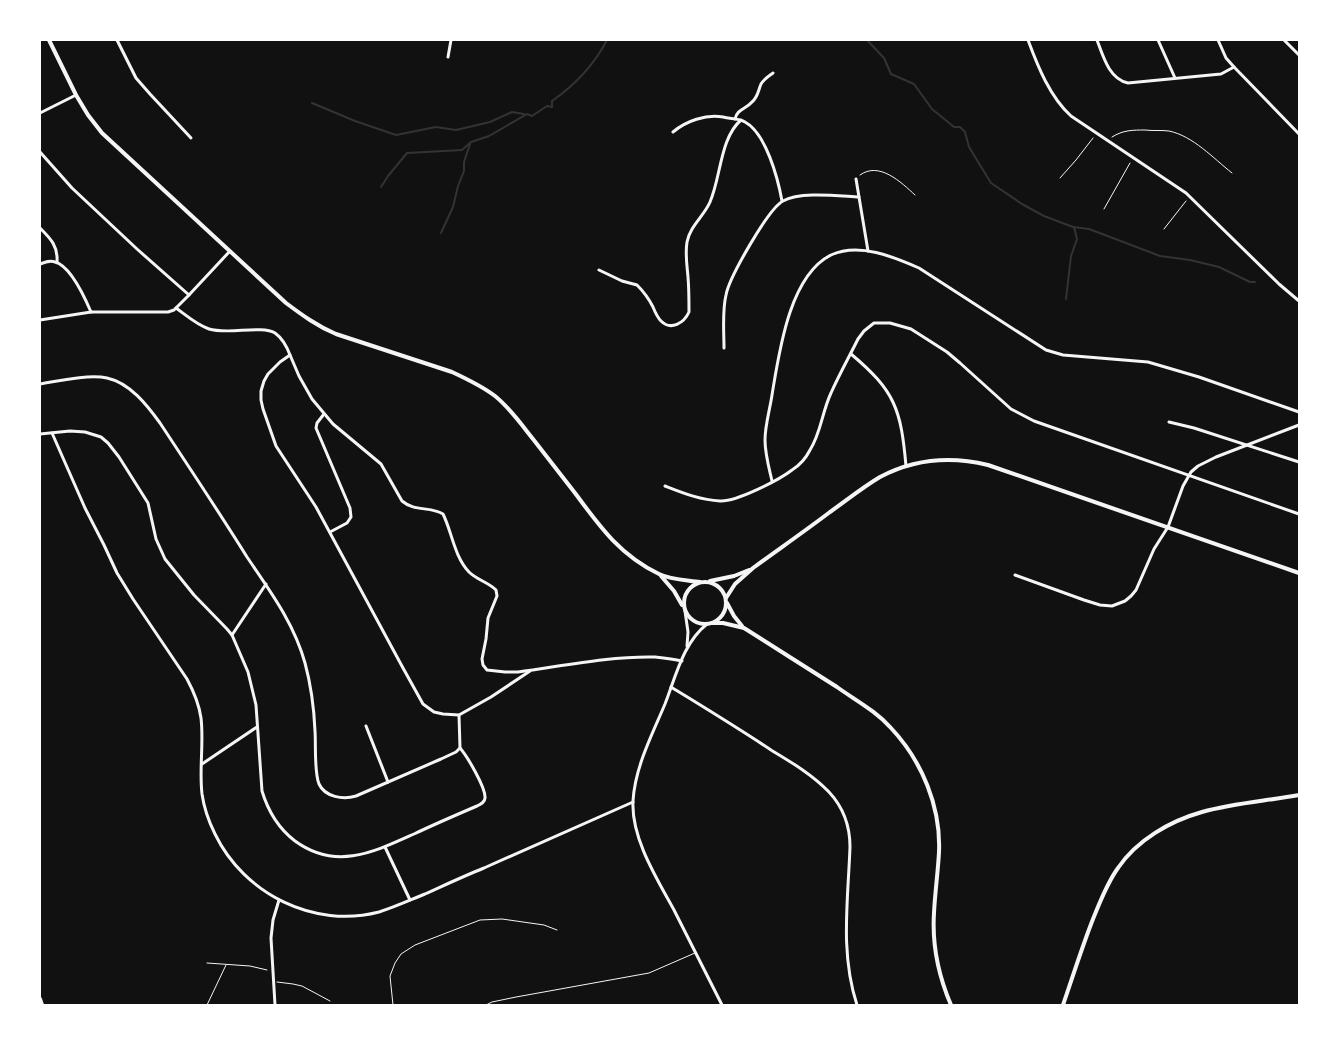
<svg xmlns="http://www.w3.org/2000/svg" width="1339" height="1045" viewBox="0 0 1339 1045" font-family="Inter,sans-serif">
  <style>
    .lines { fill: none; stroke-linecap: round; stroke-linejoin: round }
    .stream { stroke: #333; stroke-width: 2 }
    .path { stroke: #f5f5f5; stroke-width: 1 }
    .service { stroke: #f5f5f5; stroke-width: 1 }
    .minor { stroke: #f5f5f5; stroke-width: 3 }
    .tertiary { stroke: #f5f5f5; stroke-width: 4 }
  </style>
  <rect width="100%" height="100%" fill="#111"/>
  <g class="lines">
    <g class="stream">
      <polyline points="867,40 884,58 891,74 914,84 932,109 954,127 960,127 965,132 969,147 991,183 1022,204 1044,216 1073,227 1089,229 1160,256 1190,260 1219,267 1250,282 1255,282"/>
      <polyline points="312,103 355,121 396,135 436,127 456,130 490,122 512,112 524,114"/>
      <path d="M381 187 388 176 407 153 462 150 471 142 489 136 527 114 532 116 547 106 552 107V101C575 85 594 65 607 40"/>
      <polyline points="441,233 453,207 458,186 464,171 464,162 470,144"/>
      <polyline points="1066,299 1071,256 1077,239 1074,227"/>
    </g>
    <g class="path">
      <path d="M1112 137C1123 130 1133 130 1145 130 1153 131 1161 130 1169 131 1193 136 1213 158 1232 173"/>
      <path d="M860 175C879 161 901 182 915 195"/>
      <polyline points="1060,178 1076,160 1093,138"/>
      <polyline points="1104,209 1130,163"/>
      <polyline points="1164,229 1186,201"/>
      <polyline points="207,963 250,966 267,970"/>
      <polyline points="277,982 293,984 302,986 330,1001"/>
      <polyline points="207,1005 226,965"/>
    </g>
    <g class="service">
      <polyline points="393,1005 390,976 395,963 401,954 415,945 480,920 502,919 544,925 557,930"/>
      <polyline points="486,1005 492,1002 516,997 649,973 695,953"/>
    </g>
    <g class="minor">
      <polyline points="117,40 136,78 150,94 191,138"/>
      <path d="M1028 40C1038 67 1050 97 1071 116L1186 193 1279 284 1299 301"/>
      <path d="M1097 40C1103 56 1109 79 1128 83L1221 74 1234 67"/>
      <polyline points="1158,40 1175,78"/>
      <polyline points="1218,40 1226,58 1234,67 1299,134"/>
      <polyline points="1284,40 1299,55"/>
      <polyline points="448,57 451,40"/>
      <polyline points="40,113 76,95"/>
      <path d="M735 119C737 109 746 109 752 102 758 97 758 91 761 84 764 79 769 76 773 73"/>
      <path d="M673 132C686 121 706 114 723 117 730 119 739 118 745 122 766 133 778 179 782 201"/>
      <polyline points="40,152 72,188 137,249 189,295 230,251"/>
      <polyline points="856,179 868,251"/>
      <path d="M40 228C51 239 58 246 57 262"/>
      <path d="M40 264C45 262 50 260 55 262 71 266 85 298 91 312"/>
      <path d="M599 270 622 281 637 285C643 291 649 299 653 307 655 312 657 317 661 321 671 331 684 323 689 312 689 300 689 289 688 277 687 265 685 254 687 242 690 226 704 216 710 202 721 177 720 138 741 120"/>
      <path d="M176 308C187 316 197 325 209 329 228 335 261 325 275 333 282 338 287 347 290 355L280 362 268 374 264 381 261 391V400L263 409 276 446 316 507 403 668 423 704 434 712 443 714 459 715"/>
      <polyline points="40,320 91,312 168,312 174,310 189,295"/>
      <path d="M724 348C724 331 722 312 726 295 729 278 768 209 783 201 800 191 839 196 859 197"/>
      <path d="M851 354C895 391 901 409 906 466"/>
      <path d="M290 355 299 376 312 399 333 424 381 464 402 501C415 512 429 506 443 514 452 532 454 556 469 572 477 580 488 582 496 590L497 596 488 618 486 639 482 659 483 665 487 670 505 672H518C563 666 608 656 655 657 664 658 673 659 682 661"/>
      <path d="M40 384C58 381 89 374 107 378 130 383 147 405 160 423 189 467 219 512 247 557 270 591 294 623 305 663 311 685 314 708 315 731 316 745 314 772 319 784 325 797 343 800 356 796L441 759 456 752 460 748C467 756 486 788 485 798 485 802 481 804 477 806 456 815 435 824 414 834 374 852 336 871 295 841 278 828 268 811 262 791L256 705 248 672 232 635 227 629 194 595 165 559 156 539 148 503 119 457 108 443 101 437 85 432 70 431 40 434"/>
      <polyline points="324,414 317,423 316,428 350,508 351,517 347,523 330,532"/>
      <polyline points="1169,422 1194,428 1299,462"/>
      <path d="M52 433 85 508 104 545 117 573 133 599 187 679C194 692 199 704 201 718 204 743 199 769 202 794 204 808 209 822 215 834 244 894 314 929 379 912 395 907 410 900 425 894 445 885 464 876 484 868 534 846 584 824 633 802"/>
      <path d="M772 481C769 468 765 454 765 440 765 425 770 409 772 395 779 353 789 276 831 255 859 242 894 257 919 268L1046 350 1063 355 1148 362 1199 377 1299 412"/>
      <path d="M665 486C683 493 700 500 720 501 736 502 779 480 792 470 800 465 806 458 810 450 821 433 822 412 831 393 839 375 849 357 858 339L864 331 874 323H890L911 329 947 352 960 363 1011 409 1034 421 1299 514"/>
      <polyline points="1015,575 1084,600 1100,605 1112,606 1125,601 1131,596 1136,590 1154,549 1168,527 1183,486 1191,472 1198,466 1216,457 1299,425"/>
      <polyline points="685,611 688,632 687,646"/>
      <path d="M707 624C683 643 676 676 665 704 652 735 635 767 633 801 631 838 657 879 674 910 690 942 706 973 722 1005"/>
      <polyline points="232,635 266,584"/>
      <path d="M671 687C705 708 738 728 771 750 791 762 813 775 829 792 843 807 850 827 850 847 848 901 840 953 857 1005"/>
      <polyline points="366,726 388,782"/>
      <polyline points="460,748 459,715 491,697 530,671"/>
      <polyline points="202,764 257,727"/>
      <polyline points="385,847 410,900"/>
      <polyline points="275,1005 271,938 273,920 279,900"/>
    </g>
    <g class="tertiary">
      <path d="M49 40 76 95 88 115 102 133 286 303C302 315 317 326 336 334L452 372C467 379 482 386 495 396 510 408 521 424 533 439 547 457 561 475 575 493 600 527 620 555 659 574 671 580 687 580 700 582"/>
      <polyline points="661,576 674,591 682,605"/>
      <polyline points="710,581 734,576 749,570"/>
      <circle cx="705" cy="603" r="21"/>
      <path d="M726 598 735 584 753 568C779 549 805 531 830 512 847 500 863 487 880 477 914 459 951 456 988 465L1299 573"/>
      <polyline points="727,603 734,616 742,626"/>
      <path d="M712 623H723L744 628C775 648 806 667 837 687 855 700 876 711 891 728 922 761 941 807 939 852 938 872 935 892 934 913 932 944 939 977 951 1005"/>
      <polyline points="40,999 42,1005"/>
      <path d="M1063 1005C1073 976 1082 947 1093 919 1100 902 1107 883 1118 868 1137 840 1170 821 1202 812 1234 803 1267 801 1299 795"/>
    </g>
  </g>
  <rect width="1339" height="1045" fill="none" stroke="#ffffff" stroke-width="82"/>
</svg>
